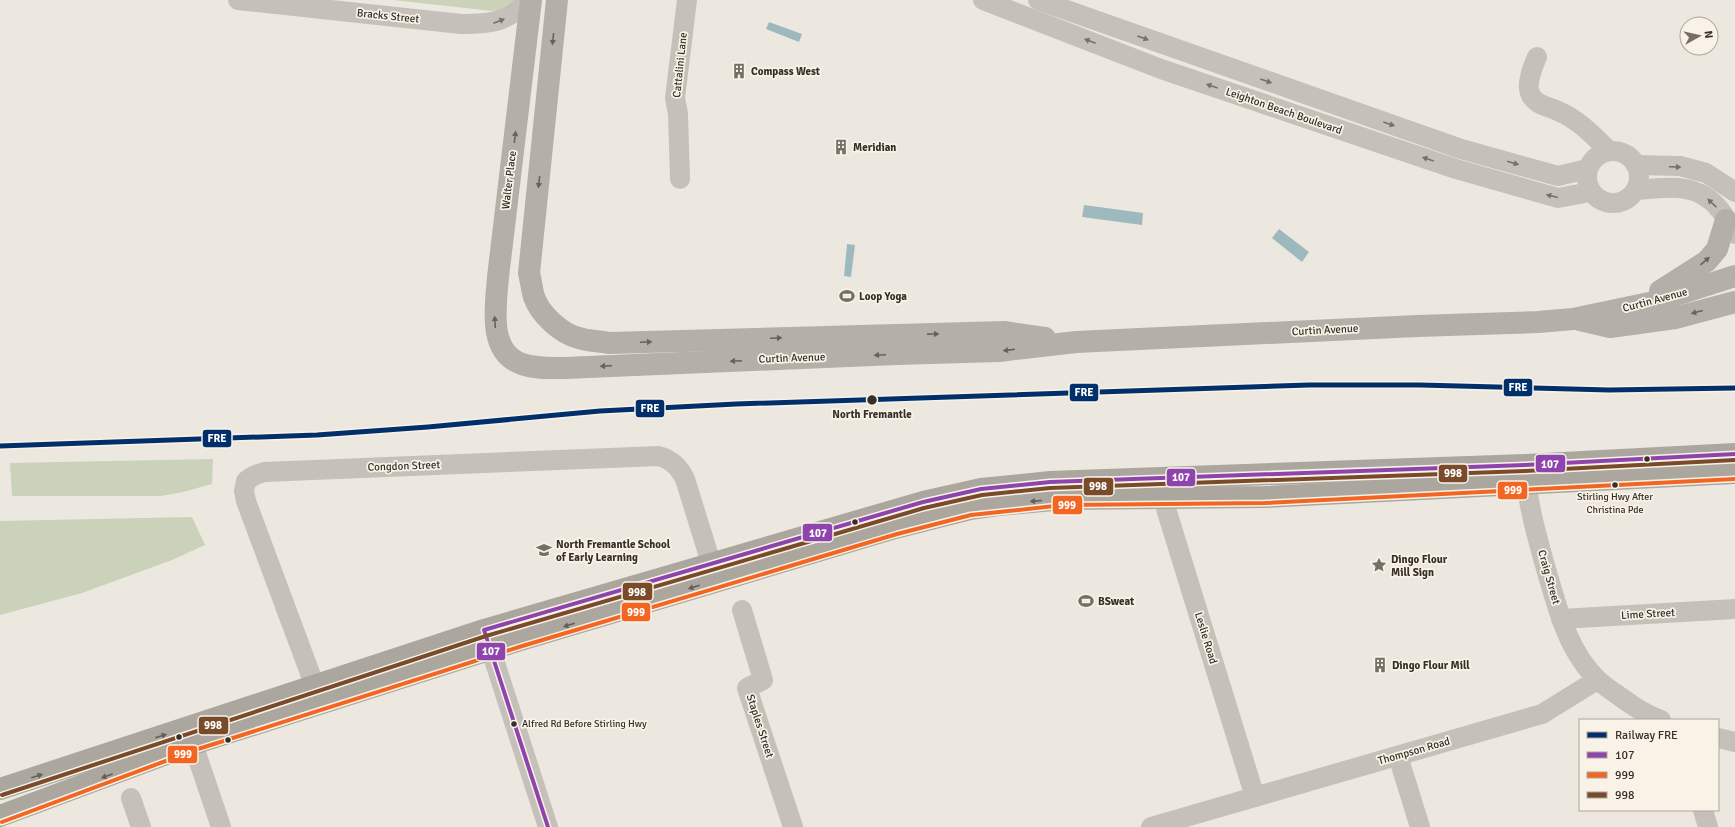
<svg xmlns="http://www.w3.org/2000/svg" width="1735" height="827" viewBox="0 0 1735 827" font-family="Signika,sans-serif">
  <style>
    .green { fill: #cad2ba }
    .water { fill: #9db9bd }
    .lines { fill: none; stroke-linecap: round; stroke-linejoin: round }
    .street { stroke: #c5c0b9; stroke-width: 20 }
    .primary { stroke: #b4afa9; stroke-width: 22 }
    .highway { stroke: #aba79f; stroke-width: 22 }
    .bus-1-casing { stroke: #f9f3e7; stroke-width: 7 }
    .bus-2-casing { stroke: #f9f3e7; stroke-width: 7 }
    .bus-3-casing { stroke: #f9f3e7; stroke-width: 7 }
    .bus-1 { stroke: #8e44ad; stroke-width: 4 }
    .bus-2 { stroke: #f26522; stroke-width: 4 }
    .bus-3 { stroke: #7a4b2a; stroke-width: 4 }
    .rail-1-casing { stroke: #f9f3e7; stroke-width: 8 }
    .rail-1 { stroke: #002f6c; stroke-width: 5 }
    .oneway { fill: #767069 }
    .oneway2 { fill: #68625c }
    .oneway3 { fill: #655e58 }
    .stop-dot { fill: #362e28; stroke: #f9f3e7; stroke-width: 1.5 }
    .labels { text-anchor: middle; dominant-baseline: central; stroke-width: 3.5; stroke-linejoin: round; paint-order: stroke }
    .bus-label { font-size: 10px; fill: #362e28; stroke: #f9f3e7 }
    .street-label { font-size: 11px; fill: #362e28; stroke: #f9f3e7 }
    .poi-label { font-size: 11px; font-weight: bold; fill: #362e28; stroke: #f9f3e7; text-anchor: start }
    .stop-label { font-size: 11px; font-weight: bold; fill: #362e28; stroke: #f9f3e7 }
    .line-badge { stroke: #f9f3e7; stroke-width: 1.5 }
    .badge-label { font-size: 11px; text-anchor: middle; font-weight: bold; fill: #fff }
  </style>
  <rect width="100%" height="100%" fill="#ece8e0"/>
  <g class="green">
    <polygon points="393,0 516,0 498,10 492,11"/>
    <polygon points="213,459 212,484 183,492 161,496 12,496 10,463"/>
    <polygon points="192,517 205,545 172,560 82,593 0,615 0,521"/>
  </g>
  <g class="water">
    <polygon points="769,22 802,34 799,42 766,29"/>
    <polygon points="1084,205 1143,213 1142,225 1082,217"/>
    <polygon points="1279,229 1309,252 1302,262 1272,238"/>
    <polygon points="847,244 855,245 851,277 844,276"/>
  </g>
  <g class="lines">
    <g class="street">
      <path d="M238 0 461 24C495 24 504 22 531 0"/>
      <polyline points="983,0 1161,69 1456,169 1558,198 1590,192"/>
      <polyline points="1038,0 1461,149 1558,176 1587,169"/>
      <path d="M1537 57C1533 66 1526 84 1530 93 1534 105 1548 106 1558 111 1579 120 1593 135 1609 151"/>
      <circle cx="1613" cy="177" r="26"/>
      <polyline points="1636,165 1680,166 1706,173 1735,192"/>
      <polyline points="680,179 678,114 675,98 687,0"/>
      <path d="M1637 190C1668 187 1698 182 1720 210 1726 217 1730 226 1735 234"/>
      <path d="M1525 467C1527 501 1535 529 1544 562 1556 602 1566 650 1598 680 1605 687 1614 692 1622 698 1635 707 1646 715 1661 720"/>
      <polyline points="1160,482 1167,512 1255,797"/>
      <polyline points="742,610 763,680 747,688 793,827"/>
      <polyline points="1561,619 1735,609"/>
      <polyline points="486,635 548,827"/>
      <path d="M320 700 246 501 244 491 246 481C252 476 257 474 264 472L659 456C672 460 679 467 685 479L716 579"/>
      <polyline points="1718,738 1735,742"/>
      <polyline points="193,744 221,827"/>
      <polyline points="1398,756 1420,827"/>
      <polyline points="131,798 141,827"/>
      <polyline points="1703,810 1708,827"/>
      <polyline points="1151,827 1542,714 1597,680"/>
    </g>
    <g class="primary">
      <path d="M531 0 498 277C496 305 487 352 522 364 536 369 551 368 565 368L896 354 999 351 1076 342 1417 326 1538 322 1573 319 1654 302 1735 276"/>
      <path d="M557 0 529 273C531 281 532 290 534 297 540 314 561 334 579 338 588 341 599 341 609 343L1004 332 1045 338"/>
      <polyline points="1660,291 1707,261 1717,249 1726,220"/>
      <polyline points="1580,320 1610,327 1675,318 1735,302"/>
    </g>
    <g class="highway">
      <polyline points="0,789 484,630 923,502 981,489 1050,482 1525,465 1735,454"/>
      <polyline points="0,816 193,744 517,641 895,528 970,509 998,505 1064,499 1265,497 1735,473"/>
    </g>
    <g class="bus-1-casing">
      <polyline id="bus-1" points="548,827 484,630 923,502 981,489 1050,482 1525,465 1735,454"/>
    </g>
    <g class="bus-2-casing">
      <polyline id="bus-2" points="2,822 195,750 519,647 897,534 971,515 1064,505 1265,503 1735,479"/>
    </g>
    <g class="bus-3-casing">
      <polyline id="bus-3" points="2,795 486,636 924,508 982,495 1050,488 1525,471 1735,460"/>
    </g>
    <use href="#bus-1" class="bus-1"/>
    <use href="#bus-2" class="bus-2"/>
    <use href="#bus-3" class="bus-3"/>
    <g class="rail-1-casing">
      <polyline id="rail-1" points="0,446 317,435 428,427 600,411 736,404 1309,385 1420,385 1609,390 1735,388"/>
    </g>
    <use href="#rail-1" class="rail-1"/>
  </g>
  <defs><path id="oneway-solid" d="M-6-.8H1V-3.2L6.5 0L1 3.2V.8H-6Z"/></defs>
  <g class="oneway">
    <use href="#oneway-solid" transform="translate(499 21) rotate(-21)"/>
    <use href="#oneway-solid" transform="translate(1143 38) rotate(20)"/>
    <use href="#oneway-solid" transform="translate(1090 41) rotate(-159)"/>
    <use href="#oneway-solid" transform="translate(1266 81) rotate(19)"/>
    <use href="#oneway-solid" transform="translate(1212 86) rotate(-161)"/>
    <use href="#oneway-solid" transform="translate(1389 124) rotate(19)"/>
    <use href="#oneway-solid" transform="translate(1428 159) rotate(-161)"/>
    <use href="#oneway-solid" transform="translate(1513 163) rotate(16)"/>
    <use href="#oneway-solid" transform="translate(1675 167) rotate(3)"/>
    <use href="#oneway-solid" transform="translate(1552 196) rotate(-166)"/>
    <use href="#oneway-solid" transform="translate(1712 203) rotate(-137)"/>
  </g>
  <g class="oneway2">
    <use href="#oneway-solid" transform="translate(553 39) rotate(96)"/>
    <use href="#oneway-solid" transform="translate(515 137) rotate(-83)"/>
    <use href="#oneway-solid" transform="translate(539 182) rotate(96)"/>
    <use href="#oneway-solid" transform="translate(1705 261) rotate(-41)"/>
    <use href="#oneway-solid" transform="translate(1697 312) rotate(165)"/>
    <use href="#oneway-solid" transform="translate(495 322) rotate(-93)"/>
    <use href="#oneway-solid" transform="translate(933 334) rotate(-1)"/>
    <use href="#oneway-solid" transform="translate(776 338) rotate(-2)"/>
    <use href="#oneway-solid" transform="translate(646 342) rotate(-2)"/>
    <use href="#oneway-solid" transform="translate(1009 350) rotate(173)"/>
    <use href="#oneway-solid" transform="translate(880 355) rotate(178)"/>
    <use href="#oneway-solid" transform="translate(736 361) rotate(178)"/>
    <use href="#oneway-solid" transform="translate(606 366) rotate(178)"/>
  </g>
  <g class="oneway3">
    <use href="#oneway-solid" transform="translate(1036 501) rotate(175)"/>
    <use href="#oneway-solid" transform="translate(694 587) rotate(163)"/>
    <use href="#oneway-solid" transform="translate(569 625) rotate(163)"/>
    <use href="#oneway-solid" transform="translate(161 736) rotate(-18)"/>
    <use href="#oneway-solid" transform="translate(37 776) rotate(-18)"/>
    <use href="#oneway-solid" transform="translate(107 776) rotate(160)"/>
  </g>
  <defs>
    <g id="building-bare" transform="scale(1.2)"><path d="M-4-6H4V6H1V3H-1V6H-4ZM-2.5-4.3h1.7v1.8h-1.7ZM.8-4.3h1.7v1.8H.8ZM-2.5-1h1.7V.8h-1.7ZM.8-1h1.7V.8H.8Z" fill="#766f68" stroke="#f9f3e7" stroke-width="2.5" paint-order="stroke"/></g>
    <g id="stadium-bare" transform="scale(1.2)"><path d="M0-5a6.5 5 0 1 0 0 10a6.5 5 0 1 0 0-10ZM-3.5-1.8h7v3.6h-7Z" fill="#766f68" stroke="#f9f3e7" stroke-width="2.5" paint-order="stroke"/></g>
    <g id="school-bare" transform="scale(1.2)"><path d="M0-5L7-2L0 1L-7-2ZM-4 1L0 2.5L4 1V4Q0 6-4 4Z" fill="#766f68" stroke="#f9f3e7" stroke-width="2.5" paint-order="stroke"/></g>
    <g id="sight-bare" transform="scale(1.2)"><path d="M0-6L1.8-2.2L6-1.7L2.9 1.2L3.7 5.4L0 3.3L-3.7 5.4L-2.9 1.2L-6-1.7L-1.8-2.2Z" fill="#766f68" stroke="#f9f3e7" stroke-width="2.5" paint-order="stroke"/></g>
  </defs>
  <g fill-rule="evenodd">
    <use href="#building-bare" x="739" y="71"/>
    <use href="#building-bare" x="841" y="147"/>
    <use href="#stadium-bare" x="847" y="296"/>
    <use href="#school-bare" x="544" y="550"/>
    <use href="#sight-bare" x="1379" y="565"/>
    <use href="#stadium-bare" x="1086" y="601"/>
    <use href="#building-bare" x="1380" y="665"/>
  </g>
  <g class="stop-dot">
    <circle cx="872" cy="400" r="5.5"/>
    <circle cx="1647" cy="459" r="3.5"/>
    <circle cx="1615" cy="485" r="3.5"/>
    <circle cx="855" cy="522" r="3.5"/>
    <circle cx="514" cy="724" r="3.5"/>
    <circle cx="179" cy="737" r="3.5"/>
    <circle cx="228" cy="740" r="3.5"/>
  </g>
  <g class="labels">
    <g class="bus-label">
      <text x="1615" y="497">Stirling Hwy After<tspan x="1615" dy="13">Christina Pde</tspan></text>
      <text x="522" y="724" text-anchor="start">Alfred Rd Before Stirling Hwy</text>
    </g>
    <g class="street-label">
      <text transform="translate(388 16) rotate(6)">Bracks Street</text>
      <text transform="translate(680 65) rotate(-84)">Cattalini Lane</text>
      <text transform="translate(1284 111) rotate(19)">Leighton Beach Boulevard</text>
      <text transform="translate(509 180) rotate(-83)">Walter Place</text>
      <text transform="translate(1655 300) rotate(-15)">Curtin Avenue</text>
      <text transform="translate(1325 330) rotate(-3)">Curtin Avenue</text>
      <text transform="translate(792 358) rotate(-2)">Curtin Avenue</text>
      <text transform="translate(404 466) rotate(-2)">Congdon Street</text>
      <text transform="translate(1549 577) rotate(74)">Craig Street</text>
      <text transform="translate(1648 614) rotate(-3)">Lime Street</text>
      <text transform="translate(1206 638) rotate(73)">Leslie Road</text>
      <text transform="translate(760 726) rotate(72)">Staples Street</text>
      <text transform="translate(1414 751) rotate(-16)">Thompson Road</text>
    </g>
    <g class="poi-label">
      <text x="751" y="71">Compass West</text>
      <text x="853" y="147">Meridian</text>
      <text x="859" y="296">Loop Yoga</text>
      <text x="556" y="544">North Fremantle School<tspan x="556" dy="13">of Early Learning</tspan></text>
      <text x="1391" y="559">Dingo Flour<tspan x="1391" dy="13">Mill Sign</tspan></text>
      <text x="1098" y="601">BSweat</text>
      <text x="1392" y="665">Dingo Flour Mill</text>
    </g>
    <g class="stop-label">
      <text x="872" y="414">North Fremantle</text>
    </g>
  </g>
  <g class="line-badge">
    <rect x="1503" y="378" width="30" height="19" rx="4" fill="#002f6c"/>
    <rect x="1069" y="383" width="30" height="19" rx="4" fill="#002f6c"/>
    <rect x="635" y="399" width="30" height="19" rx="4" fill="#002f6c"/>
    <rect x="202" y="429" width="30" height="19" rx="4" fill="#002f6c"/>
    <rect x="1535" y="454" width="31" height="19" rx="4" fill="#8e44ad"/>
    <rect x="1438" y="464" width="30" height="19" rx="4" fill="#7a4b2a"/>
    <rect x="1166" y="468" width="30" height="19" rx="4" fill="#8e44ad"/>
    <rect x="1083" y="477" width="31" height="19" rx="4" fill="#7a4b2a"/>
    <rect x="1497" y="481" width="31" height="19" rx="4" fill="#f26522"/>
    <rect x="1052" y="495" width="31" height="20" rx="4" fill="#f26522"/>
    <rect x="802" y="523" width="31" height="19" rx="4" fill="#8e44ad"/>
    <rect x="622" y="582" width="31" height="19" rx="4" fill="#7a4b2a"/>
    <rect x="621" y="602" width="30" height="20" rx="4" fill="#f26522"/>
    <rect x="476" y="642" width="30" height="19" rx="4" fill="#8e44ad"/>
    <rect x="198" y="716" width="31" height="19" rx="4" fill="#7a4b2a"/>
    <rect x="167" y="745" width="31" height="19" rx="4" fill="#f26522"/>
  </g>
  <g class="badge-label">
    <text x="1518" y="391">FRE</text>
    <text x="1084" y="396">FRE</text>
    <text x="650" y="412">FRE</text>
    <text x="217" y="442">FRE</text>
    <text x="1550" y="468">107</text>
    <text x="1453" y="477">998</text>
    <text x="1181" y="481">107</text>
    <text x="1098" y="490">998</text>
    <text x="1513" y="494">999</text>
    <text x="1067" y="509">999</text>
    <text x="818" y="537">107</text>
    <text x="637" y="596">998</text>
    <text x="636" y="616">999</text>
    <text x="491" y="655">107</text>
    <text x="213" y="729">998</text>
    <text x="183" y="758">999</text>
  </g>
  <rect x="1579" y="719" width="140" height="92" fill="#f9f3e7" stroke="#aba49b"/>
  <rect x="1587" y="732" width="20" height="6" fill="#002f6c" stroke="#aba49b"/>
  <text x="1615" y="739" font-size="12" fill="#362e28">Railway FRE</text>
  <rect x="1587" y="752" width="20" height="6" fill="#8e44ad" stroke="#aba49b"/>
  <text x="1615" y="759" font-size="12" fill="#362e28">107</text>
  <rect x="1587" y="772" width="20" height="6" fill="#f26522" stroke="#aba49b"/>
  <text x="1615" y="779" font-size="12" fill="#362e28">999</text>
  <rect x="1587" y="792" width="20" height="6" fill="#7a4b2a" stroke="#aba49b"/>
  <text x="1615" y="799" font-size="12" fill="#362e28">998</text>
  <g transform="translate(1699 36) rotate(82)"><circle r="19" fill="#f9f3e7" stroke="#aba49b"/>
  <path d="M0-3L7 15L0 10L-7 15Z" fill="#766f68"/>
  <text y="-6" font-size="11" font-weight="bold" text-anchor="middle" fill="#362e28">N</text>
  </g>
</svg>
